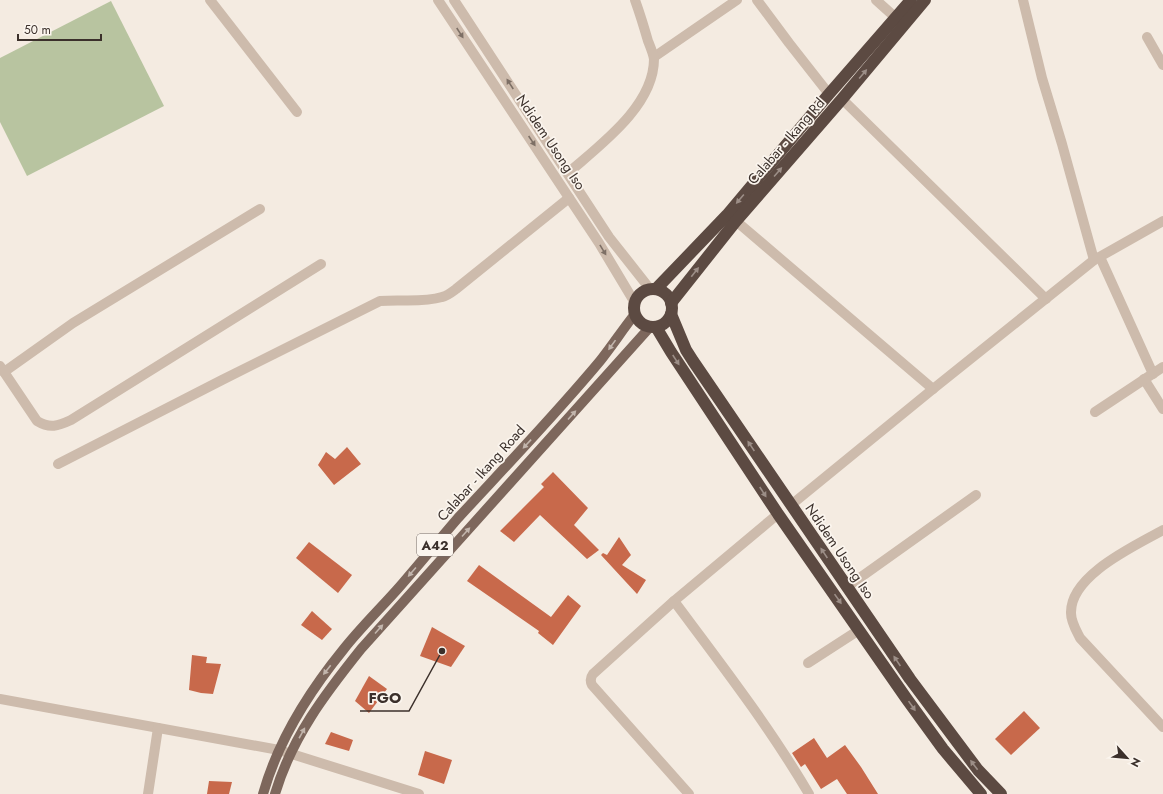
<svg xmlns="http://www.w3.org/2000/svg" width="1163" height="794" viewBox="0 0 1163 794" font-family="Jost,sans-serif">
  <style>
    .green { fill: #b8c4a0 }
    .building { fill: #c8694b }
    .lines { fill: none; stroke-linecap: round; stroke-linejoin: round }
    .minor { stroke: #cdbbac; stroke-width: 10 }
    .major { stroke: #7d675c; stroke-width: 10 }
    .highway { stroke: #5c4a42; stroke-width: 12 }
    .oneway { fill: #7d6f65 }
    .oneway2 { fill: #9c8e87 }
    .oneway3 { fill: #c2b5ac }
    .labels { text-anchor: middle; dominant-baseline: central; stroke-width: 3.5; stroke-linejoin: round; paint-order: stroke }
    .shield { fill: #fbf5ee; stroke: #756b66; stroke-width: 1 }
    .shield-label { font-size: 13px; font-weight: bold; fill: #3b302b }
    .street-label { font-size: 14px; fill: #3b302b; stroke: #fbf5ee }
    .leader { fill: none; stroke: #3b302b; stroke-width: 1.5 }
    .callout-dot { fill: #3b302b; stroke: #fbf5ee; stroke-width: 1.5 }
    .callout-label { font-size: 15px; text-anchor: middle; font-weight: bold; fill: #3b302b; stroke: #fbf5ee; stroke-width: 3.5; stroke-linejoin: round; paint-order: stroke }
  </style>
  <rect width="100%" height="100%" fill="#f4ebe1"/>
  <polygon class="green" points="111,1 164,106 27,176 0,122 0,58"/>
  <g class="building">
    <polygon points="347,447 361,464 334,485 318,465 326,452 335,459"/>
    <polygon points="553,472 588,508 574,525 599,550 587,559 540,515 514,542 500,531 544,487 541,484"/>
    <polygon points="619,537 631,555 622,565 646,580 637,594 601,555 603,553 607,555"/>
    <polygon points="309,542 352,575 338,593 296,558"/>
    <polygon points="479,565 551,617 568,595 581,606 553,645 538,633 539,631 467,581"/>
    <polygon points="312,611 332,629 322,640 301,625"/>
    <polygon points="432,627 465,646 451,667 420,656"/>
    <polygon points="192,655 207,657 206,663 221,664 213,694 201,693 189,690"/>
    <polygon points="369,676 387,689 369,713 355,701"/>
    <polygon points="1024,711 1040,728 1011,755 995,739"/>
    <polygon points="331,732 353,740 349,751 325,744"/>
    <polygon points="814,738 827,758 845,745 861,767 878,794 847,794 837,779 821,789 805,764 801,767 792,753"/>
    <polygon points="425,751 452,760 444,784 418,775"/>
    <polygon points="209,781 232,782 229,794 207,794"/>
  </g>
  <g class="lines">
    <g class="minor">
      <polyline points="210,0 297,112"/>
      <polyline points="438,0 599,243 635,303"/>
      <polyline points="454,0 609,237 650,289"/>
      <polyline points="757,0 789,43 829,94"/>
      <polyline points="876,0 896,18"/>
      <polyline points="1023,0 1042,78 1062,144 1094,260"/>
      <polyline points="1147,37 1163,65"/>
      <polyline points="654,57 737,0"/>
      <polyline points="842,99 1046,299"/>
      <path d="M568 173C600 145 654 106 654 59 653 53 650 46 648 41 644 27 640 14 635 0"/>
      <polyline points="736,221 933,389"/>
      <polyline points="1100,257 1153,374"/>
      <path d="M0 366 37 421C50 429 58 426 71 420L321 264"/>
      <polyline points="4,372 73,323 260,209"/>
      <polyline points="1144,379 1163,409"/>
      <polyline points="1095,412 1163,367"/>
      <path d="M58 464 222 380 380 301C401 299 422 303 442 297 447 296 452 292 456 289L569 198"/>
      <polyline points="791,505 933,389 1094,260 1163,221"/>
      <path d="M1163 530C1135 546 1070 575 1071 613 1071 622 1076 630 1080 638L1163 727"/>
      <polyline points="847,587 976,495"/>
      <path d="M674 601C721 664 769 726 809 794"/>
      <polyline points="808,663 859,630"/>
      <polyline points="0,699 279,750 419,794"/>
      <polyline points="148,794 158,728"/>
      <path d="M689 794 592 685C590 681 590 678 593 674L674 601 778 514"/>
    </g>
    <g class="major">
      <path d="M263 794C278 741 308 693 343 650 361 627 383 606 402 584 421 562 439 540 458 518 506 466 555 415 600 361 612 346 623 329 635 314"/>
      <path d="M275 794C292 737 325 694 361 649L650 327"/>
    </g>
    <g class="highway">
      <polyline points="656,289 727,215 829,94 911,0"/>
      <circle cx="653" cy="308" r="19"/>
      <polyline points="671,303 736,221 842,99 925,0"/>
      <polyline points="671,314 686,350 693,361 910,679 978,770 1001,794"/>
      <polyline points="656,327 671,352 778,514 906,698 943,749 981,794"/>
    </g>
  </g>
  <defs><path id="oneway-solid" d="M-6-.8H1V-3.2L6.5 0L1 3.2V.8H-6Z"/></defs>
  <g class="oneway">
    <use href="#oneway-solid" transform="translate(460 33) rotate(57)"/>
    <use href="#oneway-solid" transform="translate(510 84) rotate(-123)"/>
    <use href="#oneway-solid" transform="translate(532 141) rotate(56)"/>
    <use href="#oneway-solid" transform="translate(603 250) rotate(59)"/>
  </g>
  <g class="oneway2">
    <use href="#oneway-solid" transform="translate(863 74) rotate(-50)"/>
    <use href="#oneway-solid" transform="translate(778 172) rotate(-49)"/>
    <use href="#oneway-solid" transform="translate(740 199) rotate(130)"/>
    <use href="#oneway-solid" transform="translate(695 272) rotate(-52)"/>
    <use href="#oneway-solid" transform="translate(676 360) rotate(57)"/>
    <use href="#oneway-solid" transform="translate(751 446) rotate(-124)"/>
    <use href="#oneway-solid" transform="translate(763 492) rotate(57)"/>
    <use href="#oneway-solid" transform="translate(824 553) rotate(-124)"/>
    <use href="#oneway-solid" transform="translate(838 599) rotate(55)"/>
    <use href="#oneway-solid" transform="translate(897 661) rotate(-124)"/>
    <use href="#oneway-solid" transform="translate(912 706) rotate(55)"/>
    <use href="#oneway-solid" transform="translate(974 765) rotate(-127)"/>
  </g>
  <g class="oneway3">
    <use href="#oneway-solid" transform="translate(612 345) rotate(126)"/>
    <use href="#oneway-solid" transform="translate(572 415) rotate(-48)"/>
    <use href="#oneway-solid" transform="translate(527 444) rotate(133)"/>
    <use href="#oneway-solid" transform="translate(466 532) rotate(-48)"/>
    <use href="#oneway-solid" transform="translate(412 572) rotate(131)"/>
    <use href="#oneway-solid" transform="translate(379 629) rotate(-48)"/>
    <use href="#oneway-solid" transform="translate(327 670) rotate(128)"/>
    <use href="#oneway-solid" transform="translate(302 733) rotate(-61)"/>
  </g>
  <g class="labels">
    <rect class="shield" x="417" y="534" width="36" height="22" rx="3"/>
    <g class="shield-label">
      <text x="435" y="545">A42</text>
    </g>
    <g class="street-label">
      <text transform="translate(786 141) rotate(-49)">Calabar - Ikang Rd</text>
      <text transform="translate(551 142) rotate(56)">Ndidem Usong Iso</text>
      <text transform="translate(481 473) rotate(-48)">Calabar - Ikang Road</text>
      <text transform="translate(840 551) rotate(56)">Ndidem Usong Iso</text>
    </g>
  </g>
  <path class="leader" d="M442 651L409 711H360"/>
  <circle class="callout-dot" cx="442" cy="651" r="4"/>
  <g class="callout-label">
    <text x="385" y="703">FGO</text>
  </g>
  <g transform="translate(1127 758) rotate(117)" stroke="#fbf5ee" stroke-width="3" paint-order="stroke">
  <path d="M0-3L7 15L0 10L-7 15Z" fill="#3b302b"/>
  <text y="-6" font-size="11" font-weight="bold" text-anchor="middle" fill="#3b302b">N</text>
  </g>
  <path d="M18 34v6h83v-6" fill="none" stroke="#3b302b" stroke-width="2"/>
  <text x="24" y="34" font-size="12" fill="#3b302b" stroke="#fbf5ee" stroke-width="3" paint-order="stroke">50 m</text>
</svg>
